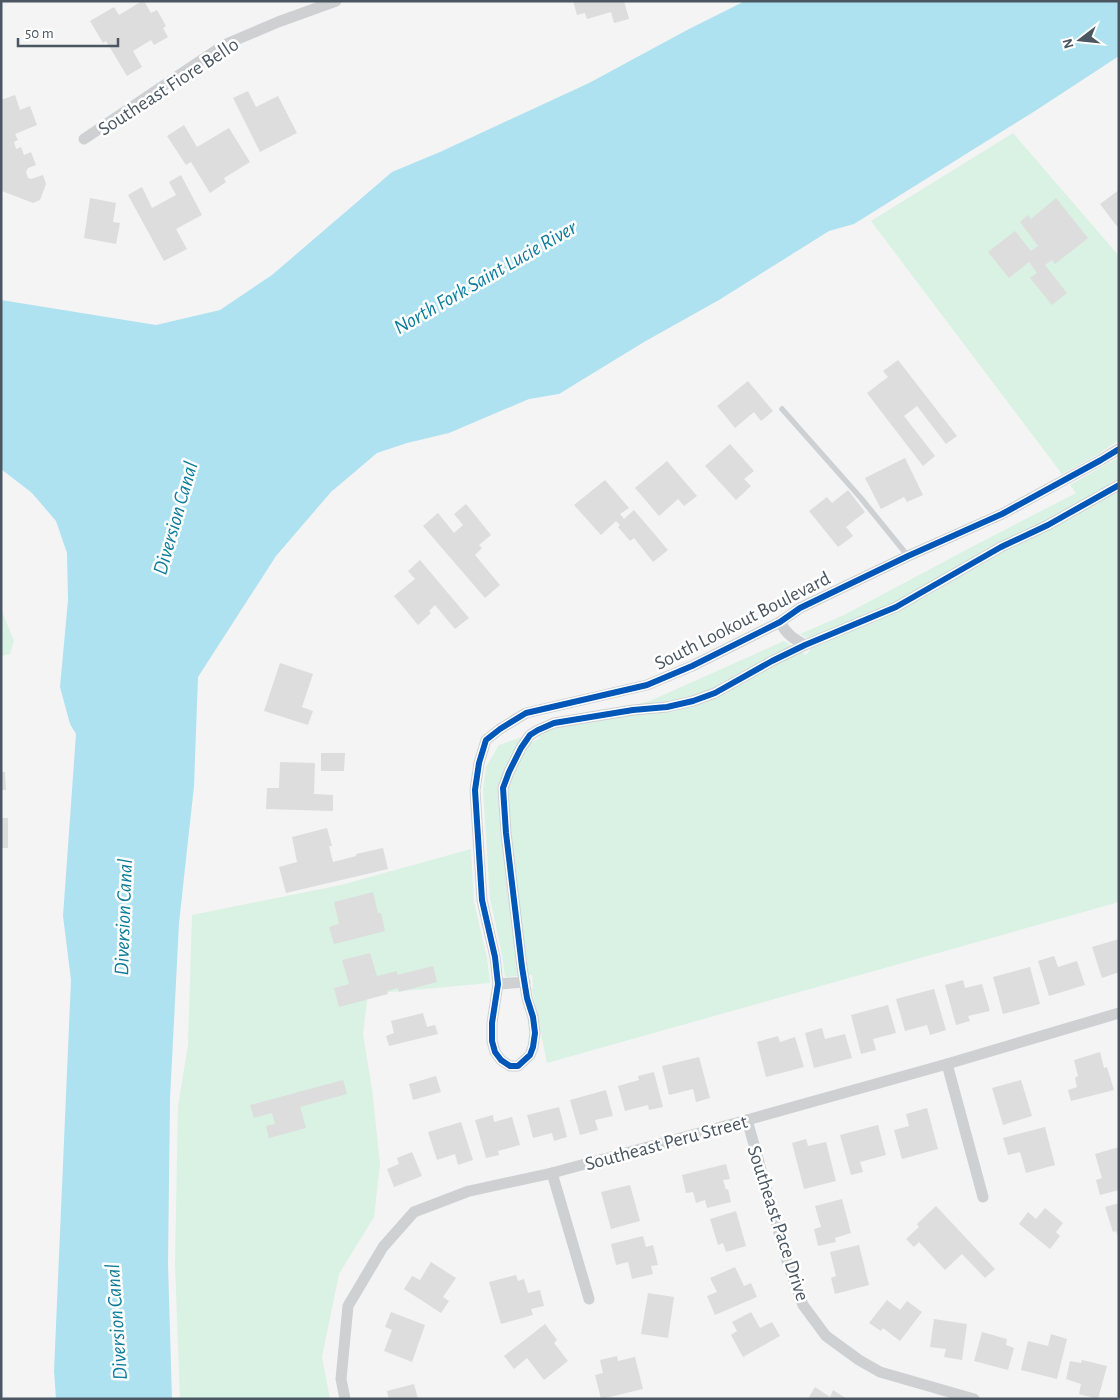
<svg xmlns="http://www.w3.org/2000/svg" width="1120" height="1400" font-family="'Alegreya Sans',sans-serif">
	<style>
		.green { fill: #d9f2e3 }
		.water { fill: #aee2f0 }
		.building { fill: #ddddde }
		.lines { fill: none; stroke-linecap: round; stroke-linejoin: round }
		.service { stroke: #ced0d2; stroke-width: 5.5 }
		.minor { stroke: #ced0d2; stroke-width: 11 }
		.cycleway-casing { stroke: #fff; stroke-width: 9 }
		.cycleway { stroke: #0057b8; stroke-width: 6 }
		.labels { text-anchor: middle; stroke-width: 5; stroke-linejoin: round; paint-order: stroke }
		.street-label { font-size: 20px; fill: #4a5661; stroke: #fff }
		.water-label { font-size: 21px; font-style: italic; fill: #0c7c9b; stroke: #fff }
	</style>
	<rect width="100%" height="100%" fill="#f4f4f4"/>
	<g class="green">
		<polygon points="1013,133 1119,256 1119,440 1097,455 1062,474 871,221"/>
		<polygon points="1119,457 1119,902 547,1063 532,990 528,989 533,988 532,975 505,977 502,955 490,899 483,789 486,767 499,745 522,737 527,745 540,738 537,733 554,729 652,700 784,641 806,655 815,643 800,634 844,615 966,550 1076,493 1070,485"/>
		<polygon points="1,609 14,641 10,654 1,656"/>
		<polygon points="471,849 474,902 487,958 490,983 380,993 370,976 363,1034 372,1089 380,1164 374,1217 339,1274 322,1357 330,1399 180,1399 175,1263 178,1106 188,1045 192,915 341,885"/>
	</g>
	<polygon class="water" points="745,1 1119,1 1119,56 1035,111 854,224 829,231 719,300 644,342 559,394 529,399 449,433 407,443 377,453 331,492 276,556 198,677 194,786 179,923 170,1099 168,1264 172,1399 56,1399 54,1371 71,980 63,916 76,734 70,724 60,687 68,600 67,553 56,521 32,493 1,469 1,300 156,325 220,310 272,275 392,172 440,152 589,83 689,29"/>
	<g class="building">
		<polygon points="142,1 144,1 151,13 157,10 166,26 163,28 168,37 154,45 151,40 133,51 142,67 127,76 106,41 103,43 90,21 114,7 119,15"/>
		<polygon points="573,1 624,1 629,19 614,23 611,12 587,19 585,13 577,15"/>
		<polygon points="248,91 256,107 278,96 297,133 260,152 233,98"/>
		<polygon points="15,95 20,110 30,106 37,125 15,134 18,140 14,142 16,149 21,147 24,155 31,152 36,165 28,168 26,172 28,178 31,179 43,175 46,184 40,200 33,203 2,191 1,188 1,100"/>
		<polygon points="184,125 197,147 229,128 250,162 224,178 226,182 210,193 191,162 186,165 167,136"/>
		<polygon points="181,175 202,215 176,229 187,249 164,261 128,195 142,187 152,208 176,195 169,182"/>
		<polygon points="1119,190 1119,229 1100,204"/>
		<polygon points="90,198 116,203 113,222 120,223 116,244 84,238"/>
		<polygon points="1056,198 1088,238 1055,264 1052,260 1045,265 1067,293 1052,305 1030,278 1037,273 1029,262 1009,278 988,252 1015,231 1031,251 1038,246 1020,222 1028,215 1031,219"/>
		<polygon points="898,360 957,436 946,444 917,406 904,416 935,456 923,466 867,393 888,377 883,371"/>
		<polygon points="748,381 773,411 761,421 754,412 735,428 717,406"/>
		<polygon points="730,444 754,471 744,479 751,486 736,500 705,466"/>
		<polygon points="905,458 923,495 907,502 904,497 881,509 865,478"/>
		<polygon points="667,461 697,496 684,506 678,499 659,516 635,488"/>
		<polygon points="605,480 629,508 620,514 624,519 634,510 668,550 653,562 634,538 630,541 618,527 620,525 616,521 601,535 574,505"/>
		<polygon points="848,490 865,512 846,527 853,536 838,547 809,511 827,497 832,503"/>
		<polygon points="466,504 491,535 479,545 482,548 475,555 500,585 485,598 423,526 438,513 454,533 463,525 454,514"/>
		<polygon points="420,560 469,618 455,629 435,605 429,611 431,613 418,625 394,596 415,579 408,571"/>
		<polygon points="280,663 313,674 302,707 313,711 308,725 264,711"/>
		<polygon points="321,753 345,753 344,771 321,771"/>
		<polygon points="280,762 315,763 314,794 333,795 333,811 266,809 267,788 279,788"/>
		<polygon points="1,772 5,772 6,790 1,790"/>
		<rect x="1" y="818" width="7" height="30"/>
		<polygon points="327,828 332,846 329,846 333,862 356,856 356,854 383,848 388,869 286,893 279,867 297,862 292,837"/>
		<polygon points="373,892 378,913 381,913 385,931 334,944 329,927 339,924 334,902"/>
		<polygon points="1119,939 1119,972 1102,978 1092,947"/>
		<polygon points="370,953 377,976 397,971 397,975 433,966 437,982 399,992 398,988 387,991 388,994 339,1007 334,988 349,984 342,960"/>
		<polygon points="1054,956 1058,967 1077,961 1085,985 1049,996 1038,961"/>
		<polygon points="1030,967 1040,1004 1003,1014 993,977"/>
		<polygon points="963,980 965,988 982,984 990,1011 968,1016 970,1021 956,1025 945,985"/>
		<polygon points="934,989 946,1030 930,1035 927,1025 905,1031 896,999"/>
		<polygon points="888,1005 896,1033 873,1039 876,1050 861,1054 851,1015"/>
		<polygon points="423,1013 427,1027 435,1025 438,1034 389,1046 386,1036 394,1033 391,1021"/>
		<polygon points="822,1028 825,1039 845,1034 852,1058 814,1068 805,1033"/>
		<polygon points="778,1036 780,1042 795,1037 804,1067 766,1077 757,1042"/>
		<polygon points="1100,1052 1104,1068 1107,1067 1114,1090 1071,1101 1068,1090 1077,1087 1075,1078 1078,1076 1074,1060"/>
		<polygon points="699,1057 710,1098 696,1102 693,1089 669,1095 662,1066"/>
		<polygon points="654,1072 663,1107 649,1110 648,1105 625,1111 618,1086 639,1080 638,1076"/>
		<polygon points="436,1076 441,1092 413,1100 409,1084"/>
		<polygon points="343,1080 347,1094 300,1107 306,1128 269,1138 266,1126 275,1124 272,1113 254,1118 250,1105"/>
		<polygon points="1021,1080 1032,1116 1003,1125 992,1088"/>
		<polygon points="606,1090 613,1116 595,1120 598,1130 580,1135 570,1100"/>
		<polygon points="559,1107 567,1137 554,1141 552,1133 533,1138 527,1115"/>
		<polygon points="927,1108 938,1149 902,1159 894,1130 909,1126 906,1114"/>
		<polygon points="493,1115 494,1122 512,1117 520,1145 498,1151 499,1155 486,1158 475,1120"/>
		<polygon points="461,1122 473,1160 458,1165 455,1154 437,1160 428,1132"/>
		<polygon points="878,1125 886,1155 860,1162 863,1172 851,1175 840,1135"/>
		<polygon points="1045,1127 1055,1165 1026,1173 1020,1152 1008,1155 1003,1138"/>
		<polygon points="806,1139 808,1146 826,1142 836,1181 804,1189 792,1143"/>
		<polygon points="1119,1147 1119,1190 1100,1195 1096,1180 1102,1178 1095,1154"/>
		<polygon points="412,1152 422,1176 394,1187 387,1169 399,1164 397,1158"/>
		<polygon points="726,1164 730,1179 723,1180 726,1190 728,1189 731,1202 707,1208 705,1200 696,1203 693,1192 686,1193 682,1175"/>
		<polygon points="630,1185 640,1221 611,1229 601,1192"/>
		<polygon points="842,1199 851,1233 835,1238 836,1242 818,1246 814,1229 821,1227 815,1206"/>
		<polygon points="1119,1203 1119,1237 1118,1237 1116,1231 1113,1232 1105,1207"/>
		<polygon points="936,1206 995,1269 985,1278 962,1254 945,1270 919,1242 914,1247 906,1239 919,1227 917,1224"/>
		<polygon points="1045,1208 1063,1223 1056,1232 1060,1236 1050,1249 1019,1224 1028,1212 1036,1219"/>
		<polygon points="736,1211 746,1246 726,1252 723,1243 718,1245 710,1219"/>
		<polygon points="643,1236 646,1247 653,1245 658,1265 651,1266 653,1274 632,1279 628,1262 616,1265 611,1244"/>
		<polygon points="859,1245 869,1285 835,1294 831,1278 836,1276 830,1252"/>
		<polygon points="431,1262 456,1278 443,1297 449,1301 441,1313 404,1289 412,1276 420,1280"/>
		<polygon points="735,1267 744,1286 751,1283 757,1297 715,1315 707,1296 717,1292 710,1278"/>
		<polygon points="516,1275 518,1281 524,1279 528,1293 540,1290 544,1306 531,1309 533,1315 501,1324 489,1282"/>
		<polygon points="648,1293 674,1297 668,1338 641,1334"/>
		<polygon points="887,1300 900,1310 907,1301 922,1312 900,1341 883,1328 881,1331 869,1323"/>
		<polygon points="391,1312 425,1325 412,1362 384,1351 392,1330 385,1327"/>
		<polygon points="751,1312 760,1328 772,1322 780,1336 743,1357 731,1335 737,1331 732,1322"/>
		<polygon points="934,1319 967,1324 962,1360 944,1357 946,1349 930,1347"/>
		<polygon points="545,1324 557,1340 554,1343 568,1361 544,1380 527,1358 514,1369 504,1356"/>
		<polygon points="982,1332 1007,1339 1006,1345 1014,1348 1008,1370 974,1361"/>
		<polygon points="1051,1334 1067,1339 1057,1379 1021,1370 1028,1341 1048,1346"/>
		<polygon points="617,1356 618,1361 635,1357 643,1389 601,1399 595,1375 603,1373 600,1360"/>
		<polygon points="1082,1360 1107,1366 1098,1399 1079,1394 1081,1384 1066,1379 1070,1361 1081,1363"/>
		<polygon points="414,1384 418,1399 389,1399 387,1391"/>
		<polygon points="815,1387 830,1397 833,1390 847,1399 808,1399"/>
	</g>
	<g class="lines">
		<polyline class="service" points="782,409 860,497 908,556"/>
		<g class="minor">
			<polyline points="84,139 224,45 278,22 336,1"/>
			<polyline points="1119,449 1101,460 1002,514 908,556 800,608 780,622 692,666 647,685 526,713 500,729 486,740 479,763 475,790 482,900 495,957 498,984 492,1023 492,1041 495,1052 501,1060 510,1066 518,1066 530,1055 533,1047 535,1033 533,1017 527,998 522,967 506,833 503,788 509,772 521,748 530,735 538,730 554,723 633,710 667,707 693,701 715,693 772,661 805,645 896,607 1001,547 1048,525 1119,485"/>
			<path d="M780,622C786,634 794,639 805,645"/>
			<polyline points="498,984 525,982"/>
			<polyline points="947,1064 983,1197"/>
			<polyline points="747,1120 787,1261 803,1305 826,1336 859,1360 880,1372 974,1399"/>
			<polyline points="552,1173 589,1299"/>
			<polyline points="345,1399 341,1379 348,1306 383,1247 414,1212 469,1191 552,1173 747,1120 947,1064 1119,1013"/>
		</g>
		<defs>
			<polyline id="cycleway" points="1119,449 1101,460 1002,514 908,556 800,608 780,622 692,666 647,685 526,713 500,729 486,740 479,763 475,790 482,900 495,957 498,984 492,1023 492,1041 495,1052 501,1060 510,1066 518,1066 530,1055 533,1047 535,1033 533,1017 527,998 522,967 506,833 503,788 509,772 521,748 530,735 538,730 554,723 633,710 667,707 693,701 715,693 772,661 805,645 896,607 1001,547 1048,525 1119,485"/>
		</defs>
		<use href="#cycleway" class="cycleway-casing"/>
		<use href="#cycleway" class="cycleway"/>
	</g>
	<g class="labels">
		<g class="street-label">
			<text transform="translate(168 86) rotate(-33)" y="7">Southeast Fiore Bello</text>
			<text transform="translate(742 620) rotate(-27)" y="7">South Lookout Boulevard</text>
			<text transform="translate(666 1142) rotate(-15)" y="7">Southeast Peru Street</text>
			<text transform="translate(779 1223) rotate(72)" y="7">Southeast Pace Drive</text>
		</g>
		<g class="water-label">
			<text transform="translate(485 277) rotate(-30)" y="7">North Fork Saint Lucie River</text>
			<text transform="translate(175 518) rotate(-74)" y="7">Diversion Canal</text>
			<text transform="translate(123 917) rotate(-88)" y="7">Diversion Canal</text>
			<text transform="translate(116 1322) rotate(-94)" y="7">Diversion Canal</text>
		</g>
	</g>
	<rect width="1120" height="1400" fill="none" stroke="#4a5661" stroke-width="5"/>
	<g transform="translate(1080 40) rotate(254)" stroke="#ffffff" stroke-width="4" paint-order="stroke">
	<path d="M0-4L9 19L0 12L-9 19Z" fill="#4a5661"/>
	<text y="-8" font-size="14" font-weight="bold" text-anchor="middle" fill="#4a5661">N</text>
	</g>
	<path d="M18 38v8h100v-8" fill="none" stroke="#4a5661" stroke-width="2.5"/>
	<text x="25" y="38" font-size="15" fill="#4a5661" stroke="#ffffff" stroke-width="4" paint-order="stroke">50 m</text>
</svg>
